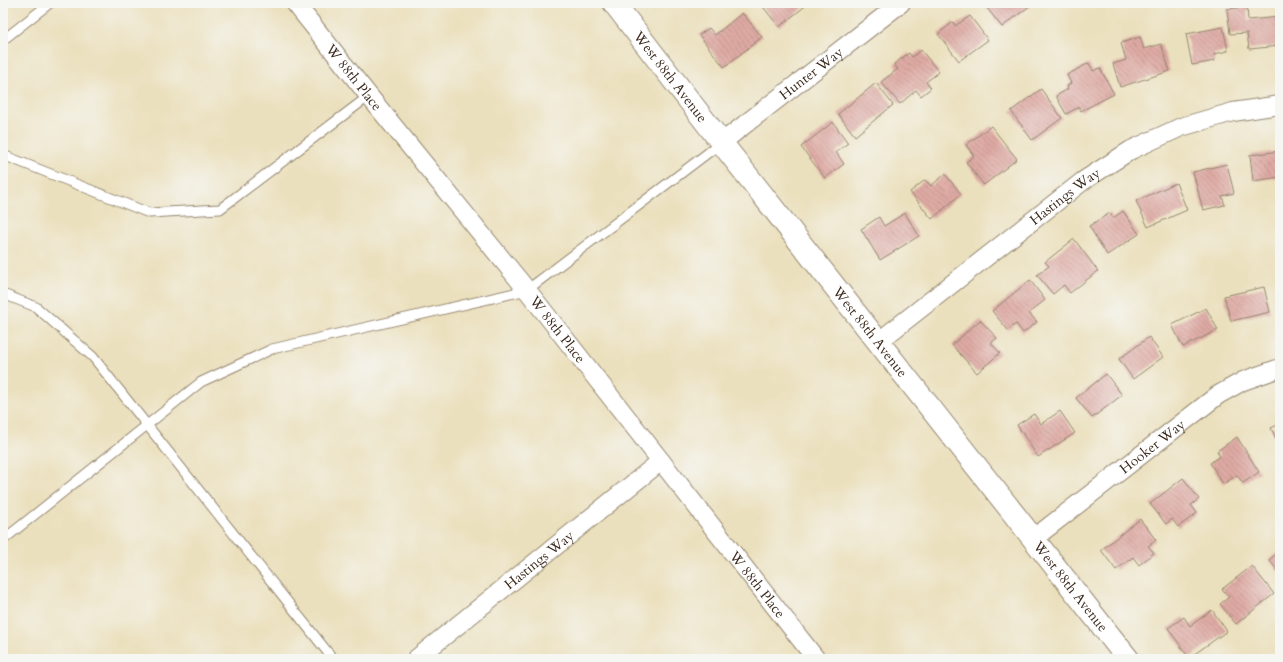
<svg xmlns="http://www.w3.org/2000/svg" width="1283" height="662" font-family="Cardo,serif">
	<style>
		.building { fill: url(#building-back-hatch) }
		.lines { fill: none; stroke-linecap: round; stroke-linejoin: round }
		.service-casing { stroke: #93856e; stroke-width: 11 }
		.minor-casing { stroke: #93856e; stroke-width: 20 }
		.tertiary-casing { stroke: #93856e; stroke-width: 24 }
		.service { stroke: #fff; stroke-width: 9 }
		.minor { stroke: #fff; stroke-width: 18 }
		.tertiary { stroke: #fff; stroke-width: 22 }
		.labels { text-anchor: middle; stroke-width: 3; stroke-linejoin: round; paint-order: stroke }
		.street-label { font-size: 14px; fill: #3b2a1e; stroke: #f6f6f2 }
	</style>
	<defs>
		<pattern id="building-back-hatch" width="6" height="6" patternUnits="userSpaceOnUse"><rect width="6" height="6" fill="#dfaaa4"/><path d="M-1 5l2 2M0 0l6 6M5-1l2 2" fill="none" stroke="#b68b85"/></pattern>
	</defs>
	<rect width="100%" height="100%" fill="#f6f6f2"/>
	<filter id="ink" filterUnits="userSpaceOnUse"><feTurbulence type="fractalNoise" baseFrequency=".025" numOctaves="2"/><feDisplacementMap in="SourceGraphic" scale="8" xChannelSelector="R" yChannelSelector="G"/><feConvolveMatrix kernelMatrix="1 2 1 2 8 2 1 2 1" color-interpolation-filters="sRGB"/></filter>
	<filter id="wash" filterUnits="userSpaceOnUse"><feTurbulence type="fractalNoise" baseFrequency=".012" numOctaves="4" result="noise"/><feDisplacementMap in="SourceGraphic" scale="16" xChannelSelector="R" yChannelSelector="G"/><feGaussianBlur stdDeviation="0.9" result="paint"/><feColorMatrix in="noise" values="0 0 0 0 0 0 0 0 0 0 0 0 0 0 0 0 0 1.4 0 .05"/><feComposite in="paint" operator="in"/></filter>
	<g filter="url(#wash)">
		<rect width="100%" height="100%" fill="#ebe0bd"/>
		<g id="blocks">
			<g class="building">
				<polygon points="760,3 809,3 779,27"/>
				<polygon points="983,3 1029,3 1031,5 1002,27"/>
				<polygon points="1247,7 1248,20 1280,17 1280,46 1249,49 1247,33 1230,34 1227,9"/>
				<polygon points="742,13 762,37 724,67 699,35 709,28 715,35"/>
				<polygon points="970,16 988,40 959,61 938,34 953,22 955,26"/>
				<polygon points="1223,27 1228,51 1214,54 1215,61 1192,65 1186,34"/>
				<polygon points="1140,37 1144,49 1161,44 1170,71 1120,87 1113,64 1126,60 1121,43"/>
				<polygon points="921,50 939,72 926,82 931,88 921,96 916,90 900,104 881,82 898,69 894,64 909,53 912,57"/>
				<polygon points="1089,63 1093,71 1100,68 1114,94 1081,111 1079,107 1066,114 1056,96 1068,89 1067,86 1071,83 1067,75"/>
				<polygon points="876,83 893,105 855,136 838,114"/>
				<polygon points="1041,89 1062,118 1032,140 1011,111"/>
				<polygon points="833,122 848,143 836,152 844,164 825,178 801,147"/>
				<polygon points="991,126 1017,159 984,185 966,162 974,156 966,145"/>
				<polygon points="1280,151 1280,177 1253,181 1250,155"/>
				<polygon points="1227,164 1234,193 1222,196 1225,205 1203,210 1193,172"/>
				<polygon points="945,174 961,194 932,219 910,192 925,180 931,186"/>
				<polygon points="1176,183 1187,210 1148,227 1136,201"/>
				<polygon points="1123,211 1139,234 1107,255 1089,226 1110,213 1113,218"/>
				<polygon points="905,213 919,236 880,260 861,229 879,217 884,226"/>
				<polygon points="1074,239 1098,271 1070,293 1064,285 1053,294 1037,275 1049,266 1045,262"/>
				<polygon points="1030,280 1045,300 1029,313 1037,322 1023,333 1016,324 1008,330 992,311"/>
				<polygon points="1264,287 1270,312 1231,321 1224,296"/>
				<polygon points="1206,308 1218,330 1183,347 1172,325"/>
				<polygon points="980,320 997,338 991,343 1000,353 977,373 952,345"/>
				<polygon points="1149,337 1163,357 1133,379 1119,359"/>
				<polygon points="1106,374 1122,395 1092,418 1076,398"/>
				<polygon points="1060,411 1075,433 1038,457 1017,425 1034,414 1041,424"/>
				<polygon points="1280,424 1280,448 1271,428"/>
				<polygon points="1237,437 1259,472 1243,483 1237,475 1223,484 1210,463 1220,456 1217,451"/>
				<polygon points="1183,478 1199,499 1191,505 1197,513 1178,527 1172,519 1166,524 1150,504"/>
				<polygon points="1140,519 1156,540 1148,546 1154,553 1139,565 1133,557 1116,570 1101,550"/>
				<polygon points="1280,551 1280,573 1269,560"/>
				<polygon points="1252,566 1274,594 1236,624 1220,604 1229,597 1222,589"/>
				<polygon points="1212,610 1227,631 1189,658 1168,628 1184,617 1190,626"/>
			</g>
		</g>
	</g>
	<g filter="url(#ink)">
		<use href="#blocks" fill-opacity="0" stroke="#93856e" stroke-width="1"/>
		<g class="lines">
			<defs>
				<g id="service">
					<polyline points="3,40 50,3"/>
					<polyline points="3,155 149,213 220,209 369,96"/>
					<polyline points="3,294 36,307 93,357 333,659"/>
					<polyline points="3,540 201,382 272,349 527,290 721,143"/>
				</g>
				<g id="minor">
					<path id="s1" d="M295,3L369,96L527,290L816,659"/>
					<path id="s2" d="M721,143L901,3"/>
					<path id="s3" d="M878,342L1083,181L1131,150L1181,127L1233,112L1280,105"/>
					<path id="s4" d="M1033,539L1218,395L1243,381L1280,368"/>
					<path id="s5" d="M416,659L661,461"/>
				</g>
				<g id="tertiary">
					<path id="s6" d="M614,3L728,151L1128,659"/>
				</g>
			</defs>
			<use href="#service" class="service-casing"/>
			<use href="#minor" class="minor-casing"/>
			<use href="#tertiary" class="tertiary-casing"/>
			<use href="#service" class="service"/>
			<use href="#minor" class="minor"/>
			<use href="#tertiary" class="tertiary"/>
		</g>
	</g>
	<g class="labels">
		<g class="street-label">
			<text dy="5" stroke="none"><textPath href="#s2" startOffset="114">Hunter Way</textPath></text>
			<text dy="5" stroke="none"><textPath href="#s6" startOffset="93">West 88th Avenue</textPath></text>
			<text dy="5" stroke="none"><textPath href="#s1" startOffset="95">W 88th Place</textPath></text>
			<text dy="5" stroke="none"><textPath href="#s3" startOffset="237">Hastings Way</textPath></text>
			<text dy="5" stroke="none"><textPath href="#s1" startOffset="419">W 88th Place</textPath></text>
			<text dy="5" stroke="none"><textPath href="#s6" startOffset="417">West 88th Avenue</textPath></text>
			<text dy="5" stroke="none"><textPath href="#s4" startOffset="151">Hooker Way</textPath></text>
			<text dy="5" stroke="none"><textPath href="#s5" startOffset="158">Hastings Way</textPath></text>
			<text dy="5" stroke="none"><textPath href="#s1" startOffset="743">W 88th Place</textPath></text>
			<text dy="5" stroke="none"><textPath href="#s6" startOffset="741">West 88th Avenue</textPath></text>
		</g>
	</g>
	<rect width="1283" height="662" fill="none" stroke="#f6f6f2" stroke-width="16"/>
</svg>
